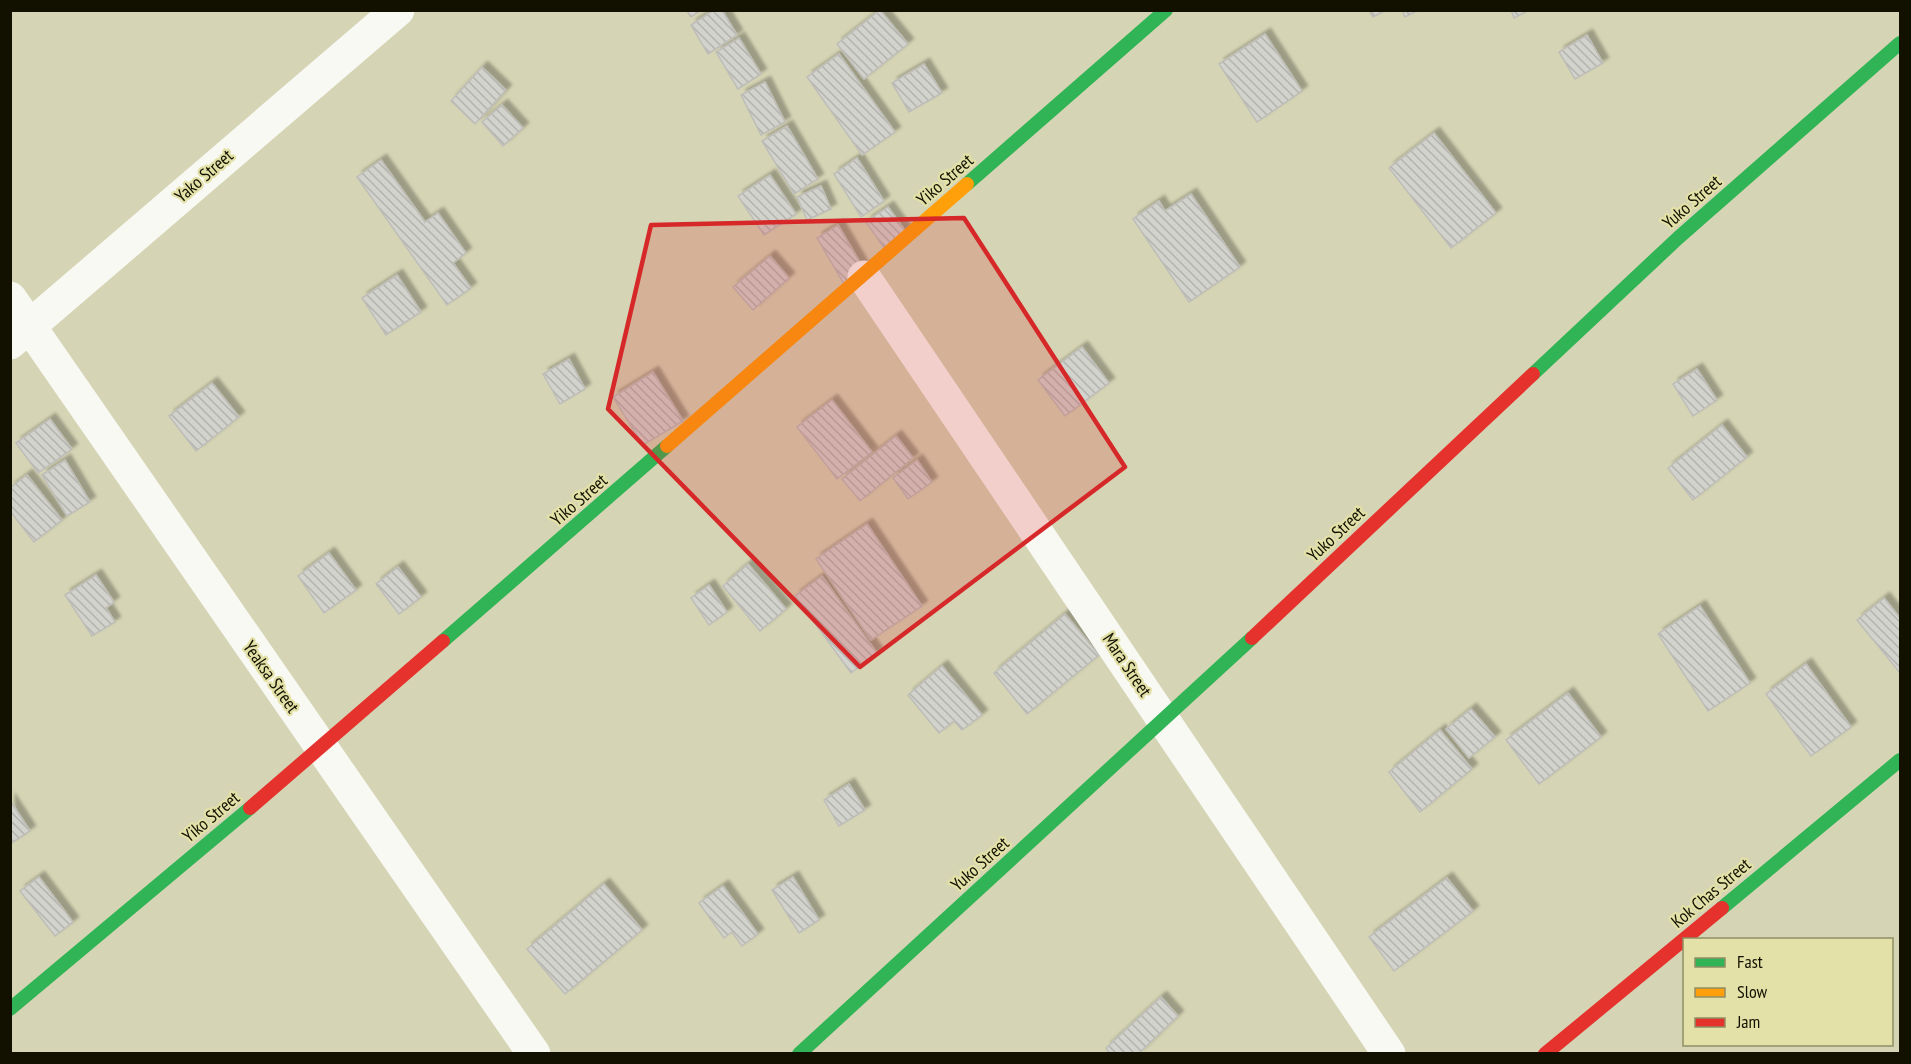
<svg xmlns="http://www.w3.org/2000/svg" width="1911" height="1064" font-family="'PT Sans Narrow',sans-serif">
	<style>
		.building { fill: url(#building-back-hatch); stroke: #bebdb8; stroke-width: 1.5; filter: url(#shadow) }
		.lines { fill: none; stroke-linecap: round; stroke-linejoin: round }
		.street { stroke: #f9f9f4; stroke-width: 33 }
		.fast { stroke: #30b455; stroke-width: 14 }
		.slow { stroke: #ff9f0a; stroke-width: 14 }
		.jam { stroke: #e5322d; stroke-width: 14 }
		.marked { fill: #d62828; fill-opacity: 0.2; stroke: #d62828; stroke-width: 4.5; stroke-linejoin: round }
		.labels { text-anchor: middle; stroke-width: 4.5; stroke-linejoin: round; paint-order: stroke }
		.street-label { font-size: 18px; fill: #121100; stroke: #e3e1a7 }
	</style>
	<defs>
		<pattern id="building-back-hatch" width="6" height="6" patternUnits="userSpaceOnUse" patternTransform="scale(1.5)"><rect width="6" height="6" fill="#d3d3cd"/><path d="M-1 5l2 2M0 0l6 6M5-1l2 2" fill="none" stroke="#b4b4ae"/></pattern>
		<filter id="shadow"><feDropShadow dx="5.5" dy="-5.5" stdDeviation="1.5" flood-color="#0004"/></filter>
	</defs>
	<rect width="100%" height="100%" fill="#d5d4b4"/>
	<g class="building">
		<polygon points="686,10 701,10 691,17"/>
		<polygon points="714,10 722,10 737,35 708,54 691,25"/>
		<polygon points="880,10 908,44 864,79 837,44"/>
		<polygon points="1369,10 1386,10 1373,17"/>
		<polygon points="1402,10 1418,10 1405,17"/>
		<polygon points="1511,10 1529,10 1514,18"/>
		<polygon points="1265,34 1302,91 1257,122 1219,64"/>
		<polygon points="1587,35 1603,63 1575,79 1559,52"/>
		<polygon points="739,38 761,74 738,89 716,52"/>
		<polygon points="839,54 895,132 862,155 807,77"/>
		<polygon points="924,64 942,93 909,112 892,83"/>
		<polygon points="482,67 506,90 475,124 451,101"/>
		<polygon points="765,82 785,122 761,135 741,95"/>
		<polygon points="502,105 523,128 503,146 482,122"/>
		<polygon points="787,126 818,179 794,194 762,141"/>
		<polygon points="1434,133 1496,213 1451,248 1389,168"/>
		<polygon points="857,158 884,201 861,217 834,174"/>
		<polygon points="381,160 425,222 438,213 466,253 453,263 471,288 447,305 357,177"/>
		<polygon points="770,175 796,214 764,235 738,196"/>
		<polygon points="821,186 831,209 807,220 797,197"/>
		<polygon points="1191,194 1240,267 1189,302 1133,219 1159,201 1165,211"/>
		<polygon points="888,207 909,236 887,252 866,222"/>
		<polygon points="838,225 865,271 844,284 817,238"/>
		<polygon points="770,256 789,278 753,310 733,287"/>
		<polygon points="397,275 421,312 386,335 362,298"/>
		<polygon points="1082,347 1109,383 1065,416 1038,380"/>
		<polygon points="569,359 585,389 560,404 543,374"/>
		<polygon points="1697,369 1717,400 1693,416 1673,384"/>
		<polygon points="653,372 683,421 643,445 613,397"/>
		<polygon points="212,383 239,417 196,451 169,416"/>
		<polygon points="832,400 872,452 837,479 797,427"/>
		<polygon points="50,419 72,449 38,473 16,443"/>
		<polygon points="1722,425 1747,457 1693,500 1668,468"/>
		<polygon points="896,436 913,458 860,501 842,479"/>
		<polygon points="65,460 90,502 67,516 42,475"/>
		<polygon points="917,460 932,482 908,499 893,478"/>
		<polygon points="27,475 62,520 34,542 10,511 10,488"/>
		<polygon points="867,524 922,606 871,640 816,559"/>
		<polygon points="329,553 356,590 324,613 298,576"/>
		<polygon points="748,564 786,609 760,631 723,586"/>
		<polygon points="398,567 421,597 399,614 376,584"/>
		<polygon points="96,575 114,602 106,608 115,622 92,636 65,595"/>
		<polygon points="822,576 877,653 851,673 795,596"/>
		<polygon points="709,585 727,612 709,625 691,598"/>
		<polygon points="1884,598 1900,618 1900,673 1857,620"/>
		<polygon points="1700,606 1750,683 1708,711 1658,634"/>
		<polygon points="1065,614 1099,655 1027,714 994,673"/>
		<polygon points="1806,664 1851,727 1811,756 1766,694"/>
		<polygon points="942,666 982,715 962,730 954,721 939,733 908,695"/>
		<polygon points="1568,693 1601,737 1539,784 1506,740"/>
		<polygon points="1471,709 1495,737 1469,758 1446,729"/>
		<polygon points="1440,730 1472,769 1420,812 1389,772"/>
		<polygon points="849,784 865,810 839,826 824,800"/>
		<polygon points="10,800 30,831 10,844"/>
		<polygon points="39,877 73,922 55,936 20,891"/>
		<polygon points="793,877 819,920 799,933 772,890"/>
		<polygon points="1447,878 1473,911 1394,971 1369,937"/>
		<polygon points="604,884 642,930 565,994 527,949"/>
		<polygon points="723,886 758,934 742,946 732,932 724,938 699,903"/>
		<polygon points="1161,997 1178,1016 1138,1054 1110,1054 1106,1048"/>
	</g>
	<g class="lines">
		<g class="street">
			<polyline points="864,277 1389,1054"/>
			<polyline points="10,298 534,1054"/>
			<polyline points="10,343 398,10"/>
		</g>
		<g class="fast">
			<polyline points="967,184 1166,10"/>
			<polyline points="1533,374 1678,238 1900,43"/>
			<polyline points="443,641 667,446"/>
			<polyline points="1722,908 1900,760"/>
			<polyline points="10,1009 250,808"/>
			<polyline points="799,1054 1252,638"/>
		</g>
		<polyline class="slow" points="667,446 967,184"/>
		<g class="jam">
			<polyline points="1252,638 1533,374"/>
			<polyline points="250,808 443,641"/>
			<polyline points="1545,1054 1722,908"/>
		</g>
	</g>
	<path class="marked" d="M964,218L1125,467L860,667L608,409L651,225Z"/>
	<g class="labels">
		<g class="street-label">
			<text transform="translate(204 176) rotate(-41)" y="6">Yako Street</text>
			<text transform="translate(945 180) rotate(-41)" y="6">Yiko Street</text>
			<text transform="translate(1692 202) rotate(-41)" y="6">Yuko Street</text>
			<text transform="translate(579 500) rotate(-41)" y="6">Yiko Street</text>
			<text transform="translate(1336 534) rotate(-43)" y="6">Yuko Street</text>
			<text transform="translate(1127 665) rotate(56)" y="6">Mara Street</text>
			<text transform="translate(271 677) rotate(55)" y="6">Yeaksa Street</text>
			<text transform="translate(211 817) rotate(-40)" y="6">Yiko Street</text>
			<text transform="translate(980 864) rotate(-42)" y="6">Yuko Street</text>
			<text transform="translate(1711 893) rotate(-40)" y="6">Kok Chas Street</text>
		</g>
	</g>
	<rect width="1911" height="1064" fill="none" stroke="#121100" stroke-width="24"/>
	<rect x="1683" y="938" width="210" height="108" fill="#e3e1a7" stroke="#8f8e64" stroke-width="1.5"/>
	<rect x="1695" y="958" width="30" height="9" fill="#30b455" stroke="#8f8e64" stroke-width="1.5"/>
	<text x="1737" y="968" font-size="18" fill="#121100">Fast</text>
	<rect x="1695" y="988" width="30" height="9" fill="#ff9f0a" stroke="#8f8e64" stroke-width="1.5"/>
	<text x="1737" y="998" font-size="18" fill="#121100">Slow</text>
	<rect x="1695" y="1018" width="30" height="9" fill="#e5322d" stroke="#8f8e64" stroke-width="1.5"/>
	<text x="1737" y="1028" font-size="18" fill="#121100">Jam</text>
</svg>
